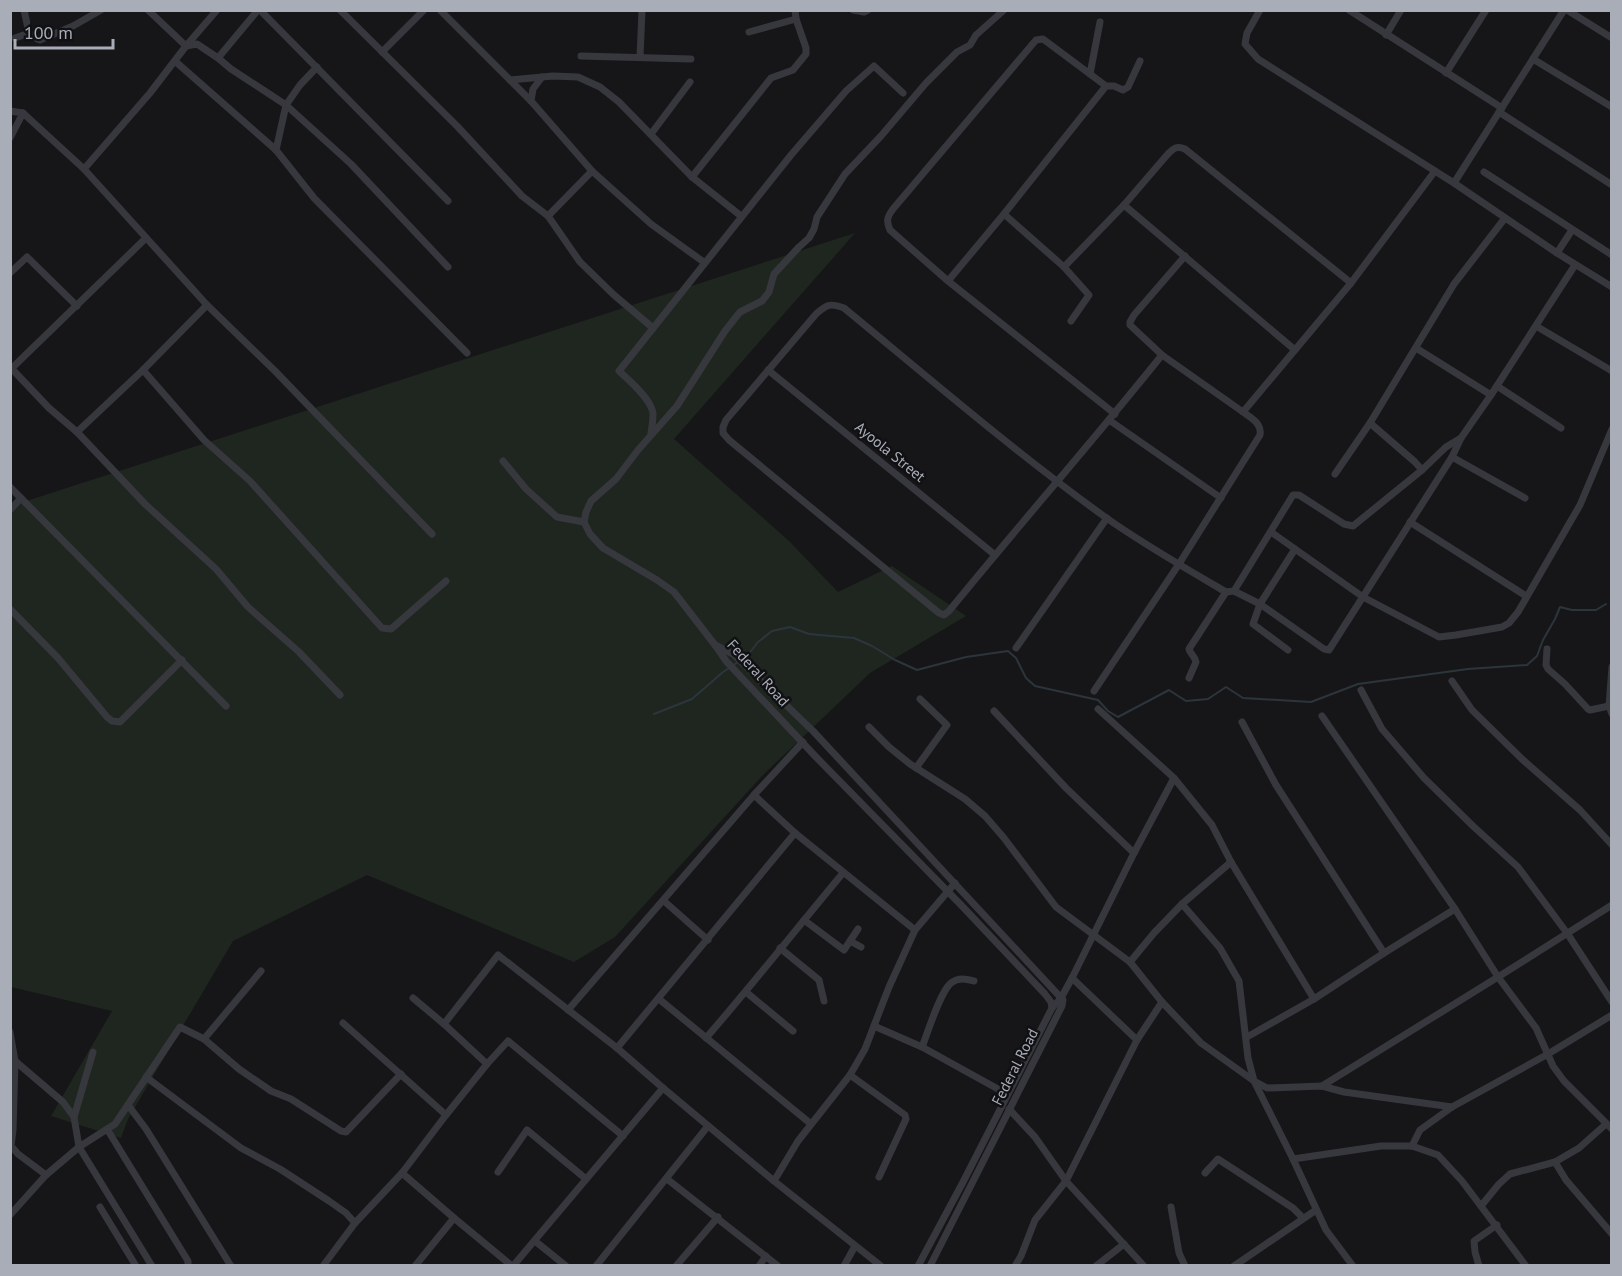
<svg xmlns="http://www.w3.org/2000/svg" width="1622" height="1276" font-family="'PT Sans',sans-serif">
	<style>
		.green { fill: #1e261f }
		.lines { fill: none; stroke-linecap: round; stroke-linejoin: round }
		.stream { stroke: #2c353c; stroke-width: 2 }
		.minor { stroke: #37383d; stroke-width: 7 }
		.labels { text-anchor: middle; stroke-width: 5; stroke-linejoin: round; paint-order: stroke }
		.street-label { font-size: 15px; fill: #a8adb8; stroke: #111113 }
	</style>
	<rect width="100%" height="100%" fill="#161618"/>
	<polygon class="green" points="855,233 674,439 789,541 838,592 892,566 966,616 870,673 763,775 615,937 574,962 367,875 233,941 128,1119 121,1138 51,1116 112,1011 11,987 11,506"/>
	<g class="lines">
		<polyline class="stream" points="654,714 692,699 723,672 747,656 758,642 772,631 790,627 809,634 854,638 872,646 895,660 917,670 966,657 1008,651 1016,658 1026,678 1035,686 1098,700 1108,711 1118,717 1169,690 1186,701 1208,699 1226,687 1243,698 1311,702 1358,684 1468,669 1527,665 1537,656 1543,640 1555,619 1560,607 1572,610 1596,610 1606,604"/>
		<g class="minor">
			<polyline points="24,10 29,33"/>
			<polyline points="148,10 186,46 197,44 218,58 231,69 286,105 351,164 448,267"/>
			<polyline points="217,10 186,46 150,93 84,169 207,305 275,371 432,534"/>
			<polyline points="260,10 448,201"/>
			<polyline points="340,10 457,126 522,196 548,216 580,262 614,295 653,328"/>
			<polyline points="440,10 510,80 553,76 578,77 600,87 619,102 692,177 771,78 793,70 806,54 806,48 796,19 795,10"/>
			<polyline points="853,10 864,12 868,10"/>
			<polyline points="1260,10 1247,33 1245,44 1258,59 1454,183 1557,253 1612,287"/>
			<polyline points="1349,10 1502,108"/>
			<polyline points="1567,10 1612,38"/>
			<polyline points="749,32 796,19"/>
			<polyline points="1386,35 1401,10"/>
			<polyline points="15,38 29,33 33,37 40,40 73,26 101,10"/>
			<polyline points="382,52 424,10"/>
			<polyline points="581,56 691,59"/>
			<polyline points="640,57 642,10"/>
			<polyline points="218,58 258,10"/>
			<polyline points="1533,59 1612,107"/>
			<polyline points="176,62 276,150 314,198 467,353"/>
			<polyline points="1446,73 1486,10"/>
			<polyline points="1090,74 1100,22"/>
			<polyline points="510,80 531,101 592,171 651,224 705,263"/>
			<polyline points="1106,86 1114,86 1123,90 1128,87 1140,61"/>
			<polyline points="531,101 533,89 542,77"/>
			<polyline points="10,111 23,113 10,138"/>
			<polyline points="1499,112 1612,185"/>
			<polyline points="23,113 84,169"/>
			<polyline points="651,134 690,82"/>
			<polyline points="276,150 286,105 300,85 317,67"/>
			<polyline points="1484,172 1612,255"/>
			<polyline points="692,177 741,216"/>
			<polyline points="1454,183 1564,10"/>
			<polyline points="1124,205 1295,350"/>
			<path d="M1004,214L1064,267L1124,205L1167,155C1173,149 1176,145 1185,149L1351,283"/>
			<polyline points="548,216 592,171"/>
			<polyline points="1557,253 1572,230"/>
			<polyline points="1185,256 1134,315 1130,322 1130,325 1162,355 1243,412"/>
			<polyline points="1064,267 1089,295 1071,321"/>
			<polyline points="10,273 27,257 77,306"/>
			<path d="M948,281L1004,214L1106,86L1043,39L1036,40L893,209C887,217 886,221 890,230L948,281L1115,414"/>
			<polyline points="1536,326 1612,371"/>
			<polyline points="1416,348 1491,395"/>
			<path d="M1162,355C1093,441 1019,525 949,611L944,615L939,613L729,440L723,433V427L726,420L816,314C827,304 831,303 844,308C930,379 1015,452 1105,517C1143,544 1185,568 1226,592L1234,591L1260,604L1324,649L1329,650L1452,457L1461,438L1491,395L1575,265"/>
			<polyline points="12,369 49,408 77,432 145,504 216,569 248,607 299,652 340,695"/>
			<polyline points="10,370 146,238"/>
			<polyline points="143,370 204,440 250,481 382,628 391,629 446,581"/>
			<polyline points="768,370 995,555"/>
			<polyline points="1497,386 1561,428"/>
			<polyline points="1109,420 1221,498"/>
			<polyline points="1370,423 1415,462 1422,470"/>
			<polyline points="77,432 143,370 207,305"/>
			<path d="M651,433C652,427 653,419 653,413C651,399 629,380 619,371L791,155L846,91L874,66L903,93"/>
			<polyline points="1452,457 1525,498"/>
			<polyline points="503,461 526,489 557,517 584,522 586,512 591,501 616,479 638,450 677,406 725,331 740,312 762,301 769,292 774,274 799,247 809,238 814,229 817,217 845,174 881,136 926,83 957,52 970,45 976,35 1004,10"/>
			<polyline points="1335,474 1370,423 1454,284 1505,218"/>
			<polyline points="10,487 226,706"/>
			<polyline points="10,510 21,498"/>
			<polyline points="584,522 590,534 603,548 657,580 674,592 715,645"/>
			<polyline points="1410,522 1526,596"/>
			<polyline points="1271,532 1363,597 1439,637 1456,635 1502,627 1509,623 1518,612 1580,505 1612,429"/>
			<polyline points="1234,591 1293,495 1299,495 1344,524 1353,526 1422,470 1446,447 1461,438"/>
			<polyline points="10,609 58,658 107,717 112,721 120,722 182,660"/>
			<polyline points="1016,648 1107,518"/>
			<polyline points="1547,649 1546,665 1548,669 1565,684 1588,709 1590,710 1609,706"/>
			<polyline points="1288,650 1253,624 1260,604 1295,549"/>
			<polyline points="1612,667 1609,706 1612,714"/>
			<path d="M1189,678L1196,662C1195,656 1190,654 1189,649L1226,592"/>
			<polyline points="1452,681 1472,710 1523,760 1580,810 1612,845"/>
			<polyline points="1361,690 1382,729 1424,778 1474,827 1518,867 1567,933 1612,1002"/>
			<path d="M1094,691L1179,564L1260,435C1262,423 1251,418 1243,412L1351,283L1435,171"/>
			<polyline points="1098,709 1174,778"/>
			<polyline points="994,711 1066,788 1134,853"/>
			<polyline points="1322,716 1455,909 1498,977 1536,1028 1553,1066 1564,1081 1612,1129"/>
			<polyline points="1242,722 1276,785 1384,953"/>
			<polyline points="869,727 889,747 910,764 965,799 985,816 1004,838 1056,907 1130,962 1162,1002 1201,1043 1254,1081 1267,1088 1322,1086 1344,1092 1452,1107"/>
			<polyline points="916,768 947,725 920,699"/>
			<polyline points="754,795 795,833 915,930 889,987 865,1049 850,1075 798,1141 774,1181"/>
			<polyline points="664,901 708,940"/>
			<polyline points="1182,904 1220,948 1239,981 1248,1058 1254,1081 1293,1159 1326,1230 1353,1266"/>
			<polyline points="804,920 844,950 858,929"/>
			<polyline points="915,930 955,883"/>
			<polyline points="850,941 861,947"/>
			<polyline points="780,948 819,980 824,1001"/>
			<polyline points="1130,962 1154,933 1182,904 1231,862"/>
			<polyline points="261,971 204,1039 239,1069 271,1091 291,1099 341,1131 346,1132 401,1074"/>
			<polyline points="1072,978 1137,1040"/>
			<polyline points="746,992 793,1031"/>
			<polyline points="413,998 444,1024"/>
			<polyline points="659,999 811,1124"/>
			<polyline points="568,1010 754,795 803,742"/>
			<polyline points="343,1023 446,1115"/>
			<polyline points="874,1026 922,1047 1007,1094"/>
			<polyline points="10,1032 15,1061 63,1102 74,1117 79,1147 115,1124 180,1027 204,1039"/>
			<polyline points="1247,1037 1314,999 1384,953 1455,909"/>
			<path d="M706,1038C753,984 797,928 843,873"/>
			<path d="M922,1047C928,1032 940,992 951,983C959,977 966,979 974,981"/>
			<polyline points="617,1048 795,833"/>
			<polyline points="15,1061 13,1130 11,1146 18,1154 46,1175"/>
			<polyline points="487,1064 444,1024 498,955 617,1048 663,1088"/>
			<polyline points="850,1075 905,1115 906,1119 879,1177"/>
			<polyline points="146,1077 241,1148 280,1169 329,1201 346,1213 355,1223"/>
			<polyline points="1322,1086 1498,977 1612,905"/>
			<polyline points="128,1105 146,1129 231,1266"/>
			<polyline points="1009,1109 1035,1137 1066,1181 1144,1266"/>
			<polyline points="74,1117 93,1052"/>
			<polyline points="1606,1124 1579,1148 1555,1162 1566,1180 1612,1234"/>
			<polyline points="107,1129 188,1261 188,1266"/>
			<polyline points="1412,1146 1420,1130 1452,1107 1548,1054 1612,1015"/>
			<polyline points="1293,1159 1381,1146 1412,1146 1438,1155 1462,1181 1526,1266"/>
			<polyline points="498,1172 527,1130 586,1179"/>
			<polyline points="402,1173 454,1218 512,1266"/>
			<polyline points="1205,1173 1218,1159 1293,1208 1303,1218"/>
			<polyline points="667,1179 778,1266"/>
			<polyline points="1481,1206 1499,1184 1510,1174 1555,1162"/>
			<polyline points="100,1207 136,1266"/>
			<polyline points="1171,1207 1179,1253 1185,1266"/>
			<polyline points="10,1215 46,1175 79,1147 152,1266"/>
			<polyline points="535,1241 566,1266"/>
			<polyline points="323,1266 355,1223 402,1173 446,1115 487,1064 508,1041 623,1136"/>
			<polyline points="415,1266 454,1218"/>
			<polyline points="513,1266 663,1088 774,1181 881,1266"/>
			<polyline points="596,1266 708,1126"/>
			<polyline points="676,1266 718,1217"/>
			<polyline points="759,1266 766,1256"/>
			<polyline points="844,1266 855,1246"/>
			<polyline points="918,1266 962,1184 1052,1008 1061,998 1072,978 1134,853 1174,778 1212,825 1231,862 1314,999"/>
			<polyline points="930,1266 1062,1006 1063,1000 813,731 733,654 715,645 726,661 816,757 962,906 1045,994 1051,1002 1052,1008"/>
			<polyline points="1015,1266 1021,1256 1035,1220 1066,1181 1137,1040 1162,1002"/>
			<polyline points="1096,1266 1124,1244"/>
			<polyline points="1234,1266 1316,1210"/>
			<polyline points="1479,1266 1475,1252 1474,1241 1497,1225"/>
		</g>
	</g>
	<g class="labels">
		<g class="street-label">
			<text transform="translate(890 452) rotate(39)" y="5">Ayoola Street</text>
			<text transform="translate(758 673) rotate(48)" y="5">Federal Road</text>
			<text transform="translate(1015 1067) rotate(-63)" y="5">Federal Road</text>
		</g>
	</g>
	<rect width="1622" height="1276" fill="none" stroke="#a8adb8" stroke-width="24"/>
	<path d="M15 39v9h98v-9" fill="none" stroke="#a8adb8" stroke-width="3"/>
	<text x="24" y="39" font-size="18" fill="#a8adb8" stroke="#111113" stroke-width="4.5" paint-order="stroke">100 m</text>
</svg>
